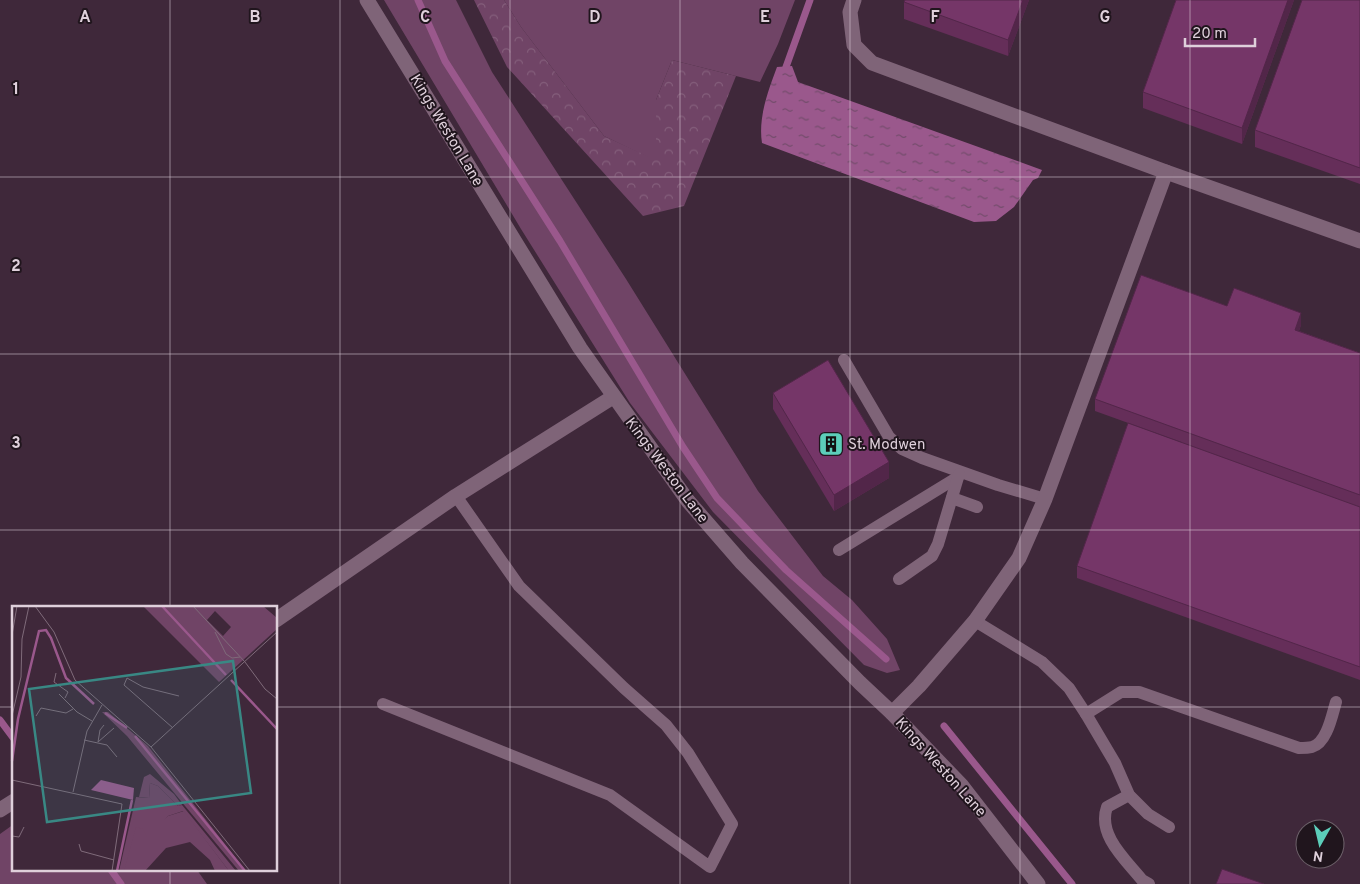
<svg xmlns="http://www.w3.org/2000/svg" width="1360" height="884" font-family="Overpass,sans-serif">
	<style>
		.green { fill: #704466 }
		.forest { fill: url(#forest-crowns) }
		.water { fill: url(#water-ripples) }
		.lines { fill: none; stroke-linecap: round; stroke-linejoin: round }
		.stream { stroke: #9a588c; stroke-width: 7 }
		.lane { stroke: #7f6478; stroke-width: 12 }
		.street { stroke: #7f6478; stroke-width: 15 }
		.secondary { stroke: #7f6478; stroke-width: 15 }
		.wall { fill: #652e59 }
		.shaded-wall { fill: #522649 }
		.building { fill: #753668; stroke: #522649 }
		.grid { fill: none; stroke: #dfd0db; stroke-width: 1; stroke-opacity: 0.55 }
		.labels { text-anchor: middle; stroke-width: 4; stroke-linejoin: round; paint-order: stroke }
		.street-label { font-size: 15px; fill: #dfd0db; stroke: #20151d }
		.poi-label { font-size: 15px; fill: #dfd0db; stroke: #20151d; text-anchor: start }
		.inset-river { fill: none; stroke: #9a588c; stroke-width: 2.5 }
		.inset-road { fill: none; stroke: #7f6b7a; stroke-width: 1 }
		.view { fill: #398884; fill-opacity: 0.15; stroke: #398884; stroke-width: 2.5 }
		.inset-edge { fill: none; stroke: #dfd0db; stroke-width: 2.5 }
		.grid-label { font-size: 16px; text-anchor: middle; font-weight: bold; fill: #dfd0db; stroke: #20151d; stroke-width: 4; stroke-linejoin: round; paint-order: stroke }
	</style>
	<defs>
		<pattern id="forest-crowns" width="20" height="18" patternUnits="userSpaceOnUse" patternTransform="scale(1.25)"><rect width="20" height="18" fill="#704466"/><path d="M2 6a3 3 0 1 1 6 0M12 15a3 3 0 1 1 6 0" fill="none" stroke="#845e7b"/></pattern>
		<pattern id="water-ripples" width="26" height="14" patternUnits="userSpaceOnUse" patternTransform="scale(1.25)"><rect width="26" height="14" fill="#9a588c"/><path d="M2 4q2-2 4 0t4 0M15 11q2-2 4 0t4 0" fill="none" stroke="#734c6b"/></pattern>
	</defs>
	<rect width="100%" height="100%" fill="#3f283a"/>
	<g class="green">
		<polygon points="384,0 456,0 492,72 626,279 758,491 823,576 852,600 887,639 900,670 887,673 864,665 713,512 630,403 521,229"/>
		<polygon points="504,0 795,0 778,44 760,82 672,60 656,100 656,161 604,136 521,27"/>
		<polygon points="14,824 14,870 197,870 207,884 0,884 0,834"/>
	</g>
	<polygon class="forest" points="474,0 504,0 521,27 604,136 656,160 656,100 672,60 736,76 684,206 643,216 507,67"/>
	<path class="water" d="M792,66L798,82L1042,170L1038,178L1033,180L1014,207L996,221L974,222L762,143C758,118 768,91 777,67Z"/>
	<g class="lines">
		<g class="stream">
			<polyline points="418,0 445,61 560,241 683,447 717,498 786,570 886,659"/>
			<polyline points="786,67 810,0"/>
			<polyline points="0,720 14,739"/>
			<polyline points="944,726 1072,884"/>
			<polyline points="111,870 121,884"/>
		</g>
		<g class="lane">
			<polyline points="844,360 889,437 902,449 922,458 998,485 1045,499"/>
			<polyline points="952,498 977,507"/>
			<polyline points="839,550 958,477"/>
			<polyline points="899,579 932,556 938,544 959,474"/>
			<polyline points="975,621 1042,662 1069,688 1086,714 1115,763 1129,795 1148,814 1169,827"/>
			<polyline points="383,704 610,795 710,867 732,824 688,753 666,725 624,688 519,586 456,496"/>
			<path d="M1086,714L1121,692H1139L1299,748C1303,748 1308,748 1312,747C1327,743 1332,715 1336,702"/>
			<path d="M1129,795L1107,807C1097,835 1126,860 1142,880L1149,884"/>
		</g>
		<g class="street">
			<polyline points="854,0 850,12 854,45 872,63 1166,172 1360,241"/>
			<polyline points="276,620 456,496 613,397"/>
			<polyline points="892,713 919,686 975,621 1019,558 1045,499 1166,172"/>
			<polyline points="0,810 14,801"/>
		</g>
		<polyline class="secondary" points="367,0 580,348 688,501 742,563 860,683 892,713 962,786 1038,884"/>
	</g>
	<g class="wall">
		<polygon points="1029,0 1008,56 904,19 904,2"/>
		<polygon points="1176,0 1294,0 1242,144 1143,108 1143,92"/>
		<polygon points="1360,0 1360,184 1255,147 1255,130"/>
		<polygon points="1227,306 1301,325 1299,331 1360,353 1360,680 1077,578 1077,566 1181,442 1095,411 1095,399"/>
		<polygon points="773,393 889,478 834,511 773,409"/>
	</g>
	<g class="shaded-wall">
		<polygon points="1023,0 1029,0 1008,56 1008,40"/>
		<polygon points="1288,0 1294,0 1242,144 1242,128"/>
		<polygon points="1301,313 1301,325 1295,342 1295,330"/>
		<polygon points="889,462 889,478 834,511 834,495"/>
	</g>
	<g class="building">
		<polygon points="905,0 1023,0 1008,40 904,2"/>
		<polygon points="1176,0 1288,0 1242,128 1143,92"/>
		<polygon points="1302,0 1360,0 1360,168 1255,130"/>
		<polygon points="1141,275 1227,306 1234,288 1301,313 1295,330 1360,353 1360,495 1095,399"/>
		<polygon points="828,360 889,462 834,495 773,393"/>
		<polygon points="1128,423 1360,507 1360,667 1077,566"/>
		<polygon points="1222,869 1264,884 1216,884"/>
	</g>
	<path class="grid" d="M170,0V608M340,0V884M510,0V884M680,0V884M850,0V884M1020,0V884M1190,0V884M0,177H1360M0,354H1360M0,530H1360M0,707H14M276,707H1360M170,870V884"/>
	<defs>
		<symbol id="building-square" viewBox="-11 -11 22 22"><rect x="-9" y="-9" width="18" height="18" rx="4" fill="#5cceba" stroke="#20151d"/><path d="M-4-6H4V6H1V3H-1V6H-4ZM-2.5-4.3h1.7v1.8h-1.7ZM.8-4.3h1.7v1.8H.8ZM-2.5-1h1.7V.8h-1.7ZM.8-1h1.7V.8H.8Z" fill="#111"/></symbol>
	</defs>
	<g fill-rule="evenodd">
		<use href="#building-square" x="817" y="430" width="28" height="28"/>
	</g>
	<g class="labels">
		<g class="street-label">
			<text transform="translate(447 130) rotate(59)" y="5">Kings Weston Lane</text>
			<text transform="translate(667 470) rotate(53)" y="5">Kings Weston Lane</text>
			<text transform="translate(941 767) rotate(48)" y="5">Kings Weston Lane</text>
		</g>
		<g class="poi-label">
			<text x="848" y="449">St. Modwen</text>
		</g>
	</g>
	<g transform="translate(12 606)">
		<rect width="265" height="265" fill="#3f283a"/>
		<path d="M131,0H251L265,12V23L207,76ZM203,5L219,21L211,30L195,14ZM90,106H96L136,140L234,265H227L115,130ZM138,177L146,180L166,200L170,199L224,265H217L171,205L156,210L112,265H107L124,191L137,192Z" fill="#704466" fill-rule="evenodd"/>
		<path d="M138,168L162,188L170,199L166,200L146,180L138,177L137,192L127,191L132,171ZM172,205L217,265H203L198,254L178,236L154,242L133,265H112L124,221L131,223L135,231L156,210Z" fill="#704466"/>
		<path d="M89,174L122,182L121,194L79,184Z" fill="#9a588c"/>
		<path class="inset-river" d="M150,0L214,69M219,74L265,123M93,107L115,122M123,130L233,265M0,155L6,113L27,25L34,24L39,32L54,72L82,98M105,265L120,194"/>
		<path class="inset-road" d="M23,0L42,26L63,74L139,141L238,265M181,0L233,56L253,83L265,93M203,26L214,48L220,52L228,51M0,29L5,0M44,67L42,76L56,86L53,92M47,88L65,106L80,115M0,110L9,71L10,33L17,0M24,110L29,102L54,107L61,103M161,122L112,79L115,72L131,81L167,90M72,134L95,139L105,151M86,136L102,122M86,136L88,124L92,119M139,141L265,26M0,174L110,198L100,265M61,186L75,125L90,99M0,230L7,231L12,221M67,238L69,245L102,254"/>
		<path class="view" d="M221,55L239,187L35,216L17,83Z"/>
		<rect width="265" height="265" class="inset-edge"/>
	</g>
	<g class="grid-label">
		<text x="85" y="22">A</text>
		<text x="255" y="22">B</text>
		<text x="425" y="22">C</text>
		<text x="595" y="22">D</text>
		<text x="765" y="22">E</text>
		<text x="935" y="22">F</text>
		<text x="1105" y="22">G</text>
		<text x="16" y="94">1</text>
		<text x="16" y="271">2</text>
		<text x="16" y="448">3</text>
	</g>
	<g transform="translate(1320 844) rotate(188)"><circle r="24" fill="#20151d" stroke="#6c6069"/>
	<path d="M0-4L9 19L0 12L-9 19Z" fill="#5cceba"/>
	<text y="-8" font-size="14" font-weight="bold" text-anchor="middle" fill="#dfd0db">N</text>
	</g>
	<path d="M1185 38v8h70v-8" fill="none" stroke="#dfd0db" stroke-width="2.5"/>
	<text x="1192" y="38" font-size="15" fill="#dfd0db" stroke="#20151d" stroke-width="4" paint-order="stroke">20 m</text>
</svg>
